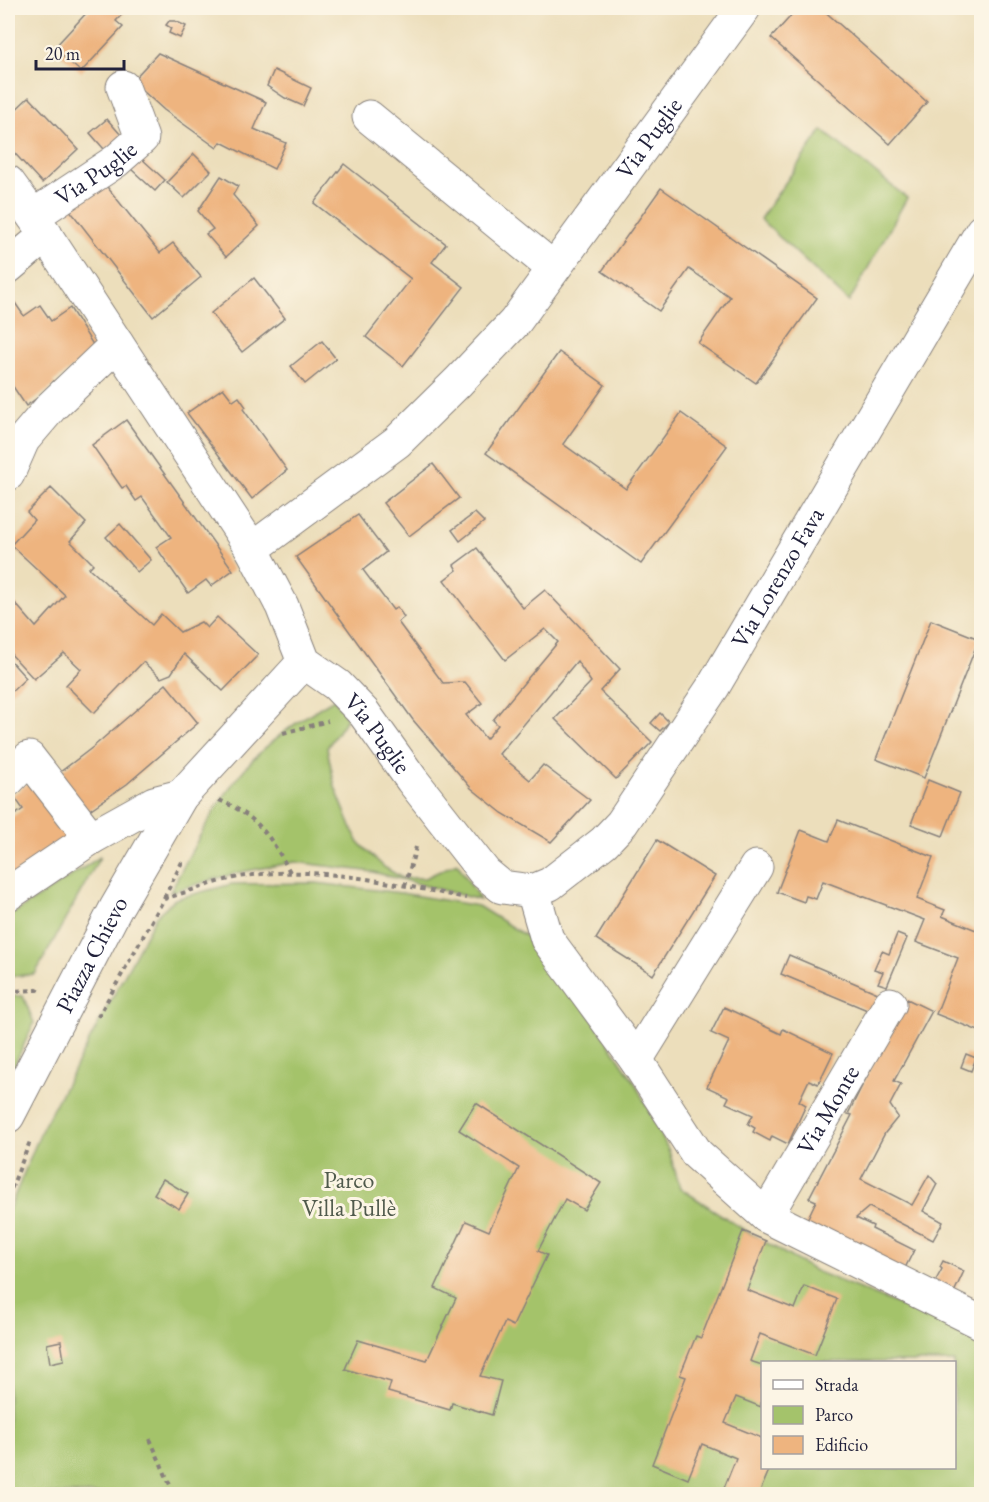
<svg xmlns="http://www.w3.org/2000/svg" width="989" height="1502" font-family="'EB Garamond',serif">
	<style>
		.green { fill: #a4c36b; stroke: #637253; stroke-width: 1.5; fill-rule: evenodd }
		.building { fill: #eeb47f }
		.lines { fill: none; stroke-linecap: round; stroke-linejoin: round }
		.street-casing { stroke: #87807b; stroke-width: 35 }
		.path { stroke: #87807b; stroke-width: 4; stroke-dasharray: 4.5 4.5; stroke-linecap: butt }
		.street { stroke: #fff; stroke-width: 33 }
		.labels { text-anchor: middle; stroke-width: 6; stroke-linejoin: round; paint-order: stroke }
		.street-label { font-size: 24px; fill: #22223b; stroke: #fcf5e5 }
		.park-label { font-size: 24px; fill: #505a4c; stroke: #fcf5e5 }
	</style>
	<rect width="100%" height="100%" fill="#fcf5e5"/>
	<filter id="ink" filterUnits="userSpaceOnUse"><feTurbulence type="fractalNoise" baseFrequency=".0167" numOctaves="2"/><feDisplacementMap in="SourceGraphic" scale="12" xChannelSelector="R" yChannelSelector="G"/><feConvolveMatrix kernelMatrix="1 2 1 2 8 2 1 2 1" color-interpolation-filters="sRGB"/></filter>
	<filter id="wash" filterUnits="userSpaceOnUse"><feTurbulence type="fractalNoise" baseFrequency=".008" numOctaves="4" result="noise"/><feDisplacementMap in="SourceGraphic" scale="24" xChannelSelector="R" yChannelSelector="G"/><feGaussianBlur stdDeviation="1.35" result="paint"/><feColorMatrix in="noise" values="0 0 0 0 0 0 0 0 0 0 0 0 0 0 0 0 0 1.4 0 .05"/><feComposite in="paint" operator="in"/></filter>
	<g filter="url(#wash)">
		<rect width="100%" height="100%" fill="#ecdebb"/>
		<g class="green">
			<polygon points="822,130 907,198 849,302 760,219"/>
			<path d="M334,699L347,718L327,748L335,787L351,827L359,843L384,867L402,878H425L457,863L480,900L373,872L295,862L236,873L170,892C193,849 215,803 247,766C269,741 305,716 334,699Z"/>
			<polygon points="100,857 35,974 8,977 8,917"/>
			<path d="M316,883L401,893L478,906L545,948L634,1081L669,1151L680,1188L741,1228L815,1271L934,1319L981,1343V1494H8V1212L42,1129L156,916L175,899L232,884ZM762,1362H954V1468H762Z"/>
			<polygon points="8,996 23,996 34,1023 8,1079"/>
		</g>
		<g id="blocks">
			<g class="building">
				<polygon points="91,8 128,8 116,21 123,27 81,72 54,48"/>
				<polygon points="798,8 821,8 927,102 890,144 771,38"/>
				<polygon points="169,21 175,21 186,26 180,38 169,33 171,28 166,25"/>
				<polygon points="158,53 266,102 254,129 286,143 274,169 221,142 217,148 164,110 132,81"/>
				<polygon points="274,70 311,88 303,106 285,98 267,86"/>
				<polygon points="29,97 78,149 42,183 8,146 8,117"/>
				<polygon points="107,119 128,143 111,157 90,133"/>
				<polygon points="194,154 211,171 184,198 167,182"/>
				<polygon points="141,158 165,180 155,191 131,169"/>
				<polygon points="344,164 446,244 432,262 464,287 403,366 366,337 411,279 314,203"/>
				<polygon points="221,176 238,186 233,195 259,226 226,257 206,234 213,229 198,211"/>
				<polygon points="100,178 160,253 173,243 201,277 153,317 65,204"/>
				<polygon points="661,188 817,298 756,383 698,343 730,297 689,269 659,311 602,271"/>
				<polygon points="254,278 285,318 242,352 211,313"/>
				<polygon points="13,300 24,316 40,305 51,321 70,308 97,351 53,382 55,385 26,406 8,379 8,337 12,334 8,327 8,304"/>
				<polygon points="322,341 336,359 305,384 291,366"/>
				<polygon points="559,352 605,385 563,444 626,489 681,413 727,446 641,564 486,453"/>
				<polygon points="223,388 233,401 239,397 246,407 243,409 287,470 252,499 187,413"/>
				<polygon points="126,420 233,570 211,586 206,580 188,593 156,547 171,537 142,497 136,501 126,486 122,488 92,445"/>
				<polygon points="433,464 459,498 409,536 383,503"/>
				<polygon points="51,488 86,523 70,541 93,564 89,568 152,625 161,614 180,632 201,622 207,628 217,617 258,655 223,691 184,654 171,674 161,678 143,662 94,713 66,685 81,669 64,653 34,679 9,652 8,653 8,595 36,627 65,595 11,545 34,520 27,512"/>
				<polygon points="475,513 484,522 460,541 452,530"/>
				<polygon points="358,515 386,552 363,570 393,610 397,607 404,617 398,622 443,683 465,682 482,703 466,715 486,739 498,725 493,720 558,642 545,629 505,660 444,580 457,570 454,565 477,548 523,608 545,590 620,669 600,691 652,742 616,779 555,719 591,682 577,661 499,754 530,780 543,765 590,800 551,842 502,813 471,788 413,720 296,557"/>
				<polygon points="120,524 151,560 137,572 106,537"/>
				<polygon points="931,620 979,639 924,778 876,759"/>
				<polygon points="8,658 26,678 8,695"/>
				<polygon points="166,684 198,723 127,784 88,811 59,773 93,747"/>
				<polygon points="660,713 669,722 660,731 651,723"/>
				<polygon points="928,780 960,793 943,836 911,824"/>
				<polygon points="29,782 70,837 8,880 8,820 23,809 13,795"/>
				<polygon points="838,820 933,857 917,899 945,910 942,916 981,932 981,1032 936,1014 958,958 916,942 925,920 823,881 816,899 806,896 804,902 777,892 801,830 829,841"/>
				<polygon points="657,840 715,876 653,975 596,939"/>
				<polygon points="897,934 907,938 887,986 878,983 883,972 874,969 882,951 889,954"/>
				<polygon points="789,955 880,994 872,1012 781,974"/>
				<polygon points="907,999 932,1011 894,1081 901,1084 890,1105 898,1117 885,1133 861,1179 912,1205 929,1175 937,1184 923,1211 943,1222 933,1240 869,1207 856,1218 873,1226 872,1229 914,1250 901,1276 804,1226 816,1201 809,1198 852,1115 848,1114 860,1090"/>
				<polygon points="724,1007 781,1034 783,1029 833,1053 818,1084 809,1080 799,1101 806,1105 788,1144 772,1136 770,1141 753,1132 755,1128 748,1124 753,1115 726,1103 729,1097 707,1087 729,1041 711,1033"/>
				<polygon points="966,1054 976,1058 971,1071 961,1067"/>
				<polygon points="476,1103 601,1183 584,1210 565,1199 538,1251 547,1255 513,1326 505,1322 480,1376 501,1381 492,1415 452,1403 450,1410 388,1392 391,1382 345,1369 358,1340 427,1360 456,1298 435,1288 466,1221 489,1231 519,1168 459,1130"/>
				<polygon points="163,1179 188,1194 179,1209 154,1194"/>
				<polygon points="743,1231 766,1241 747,1290 795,1309 804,1286 837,1299 815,1355 760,1334 750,1361 762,1365 761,1407 736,1397 725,1423 762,1438 762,1467 770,1468 759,1494 722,1493 736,1458 702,1444 688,1479 652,1464 686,1377 680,1375 696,1336 701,1338"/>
				<polygon points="943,1261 964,1271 950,1301 930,1291 942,1269 940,1267"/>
				<polygon points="61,1341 64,1360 50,1363 47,1344"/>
			</g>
		</g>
	</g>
	<g filter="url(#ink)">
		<use href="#blocks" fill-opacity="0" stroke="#87807b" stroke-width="1.5"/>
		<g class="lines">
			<defs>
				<g id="street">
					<polyline points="369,117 553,268"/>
					<path id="s1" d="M8,182L33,216L252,549L282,606L304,662L337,685L364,713L412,780L485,873L502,887L533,891L550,884L604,842L622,823L713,687L982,231"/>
					<path id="s2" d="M33,216L116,161L142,138L123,87"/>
					<polyline points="8,267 46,235"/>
					<polyline points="8,474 23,440 52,406 117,344"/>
					<path id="s3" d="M252,549L397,442L458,382L515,322L744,8"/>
					<polyline points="8,780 29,758 91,838"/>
					<polyline points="533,891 547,939 636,1060 697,1154 766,1216 982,1323"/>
					<polyline points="8,894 91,838 154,803 181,796"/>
					<polyline points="636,1060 756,867"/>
					<path id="s4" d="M8,1116L116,908L181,796L304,662"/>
					<path id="s5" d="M766,1216L890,1004"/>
				</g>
			</defs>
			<use href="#street" class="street-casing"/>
			<g class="path">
				<polyline points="283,733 328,721"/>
				<path d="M219,800C259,817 270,836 290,872"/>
				<polyline points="405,886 416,847"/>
				<polyline points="164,898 182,862"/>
				<polyline points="8,991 38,990 39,988"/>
				<path d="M98,1017L164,899C187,892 211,883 234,878C311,863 391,883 466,898"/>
				<polyline points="8,1197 31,1139"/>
				<polyline points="150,1439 174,1494"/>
			</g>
			<use href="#street" class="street"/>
		</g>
	</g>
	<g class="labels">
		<g class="street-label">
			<text dy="8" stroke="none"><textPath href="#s3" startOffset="576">Via Puglie</textPath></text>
			<text dy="8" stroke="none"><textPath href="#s2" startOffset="76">Via Puglie</textPath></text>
			<text dy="8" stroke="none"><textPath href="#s1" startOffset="1302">Via Lorenzo Fava</textPath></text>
			<text dy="8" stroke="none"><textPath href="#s1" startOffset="669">Via Puglie</textPath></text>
			<text dy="8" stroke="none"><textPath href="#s4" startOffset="182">Piazza Chievo</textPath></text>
			<text dy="8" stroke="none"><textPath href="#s5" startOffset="123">Via Monte</textPath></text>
		</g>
		<g class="park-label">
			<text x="349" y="1188">Parco<tspan x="349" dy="28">Villa Pullè</tspan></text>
		</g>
	</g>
	<rect width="989" height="1502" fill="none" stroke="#fcf5e5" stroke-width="30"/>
	<rect x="761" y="1361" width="195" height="108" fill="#fcf5e5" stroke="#a5a1a1" stroke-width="1.5"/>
	<rect x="773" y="1380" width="30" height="9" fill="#ffffff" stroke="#a5a1a1" stroke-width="1.5"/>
	<text x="815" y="1391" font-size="18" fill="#22223b">Strada</text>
	<rect x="773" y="1406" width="30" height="18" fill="#a4c36b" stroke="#a5a1a1" stroke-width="1.5"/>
	<text x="815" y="1421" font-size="18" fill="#22223b">Parco</text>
	<rect x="773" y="1436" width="30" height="18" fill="#eeb47f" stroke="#a5a1a1" stroke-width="1.5"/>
	<text x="815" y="1451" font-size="18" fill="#22223b">Edificio</text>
	<path d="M36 60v9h88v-9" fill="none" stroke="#22223b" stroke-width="3"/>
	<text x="45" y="60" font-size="18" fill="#22223b" stroke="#fcf5e5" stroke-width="4.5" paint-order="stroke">20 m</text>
</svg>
